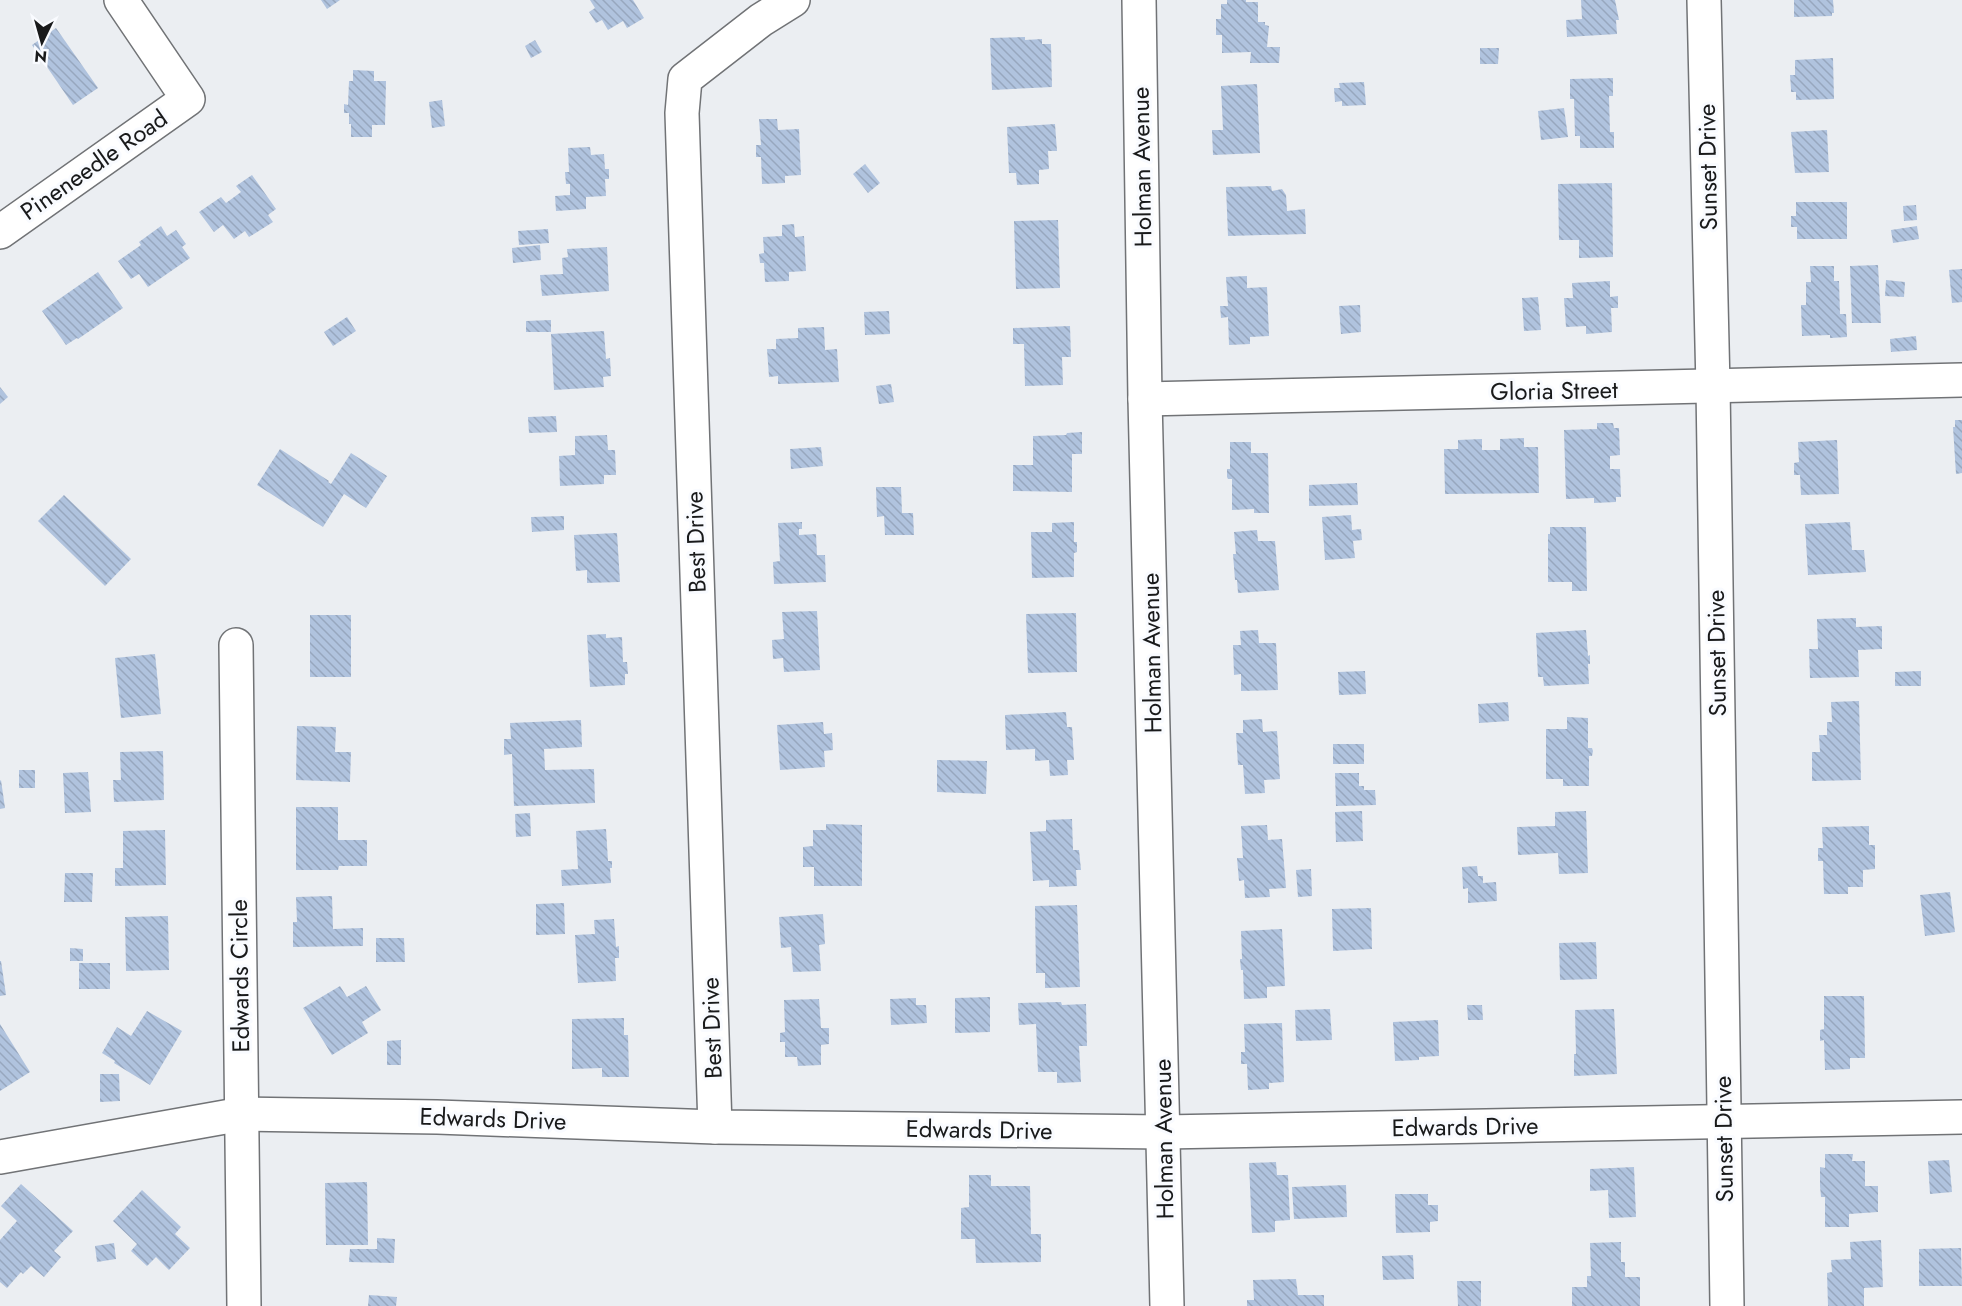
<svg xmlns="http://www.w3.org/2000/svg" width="1962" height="1306" font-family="Jost,sans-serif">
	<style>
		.building { fill: url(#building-back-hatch) }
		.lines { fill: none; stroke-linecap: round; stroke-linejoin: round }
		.minor-casing { stroke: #717376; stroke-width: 36 }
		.tertiary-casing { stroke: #717376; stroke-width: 36 }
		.minor { stroke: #fff; stroke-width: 33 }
		.tertiary { stroke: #fff; stroke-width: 33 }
		.labels { text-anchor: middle; stroke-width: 6; stroke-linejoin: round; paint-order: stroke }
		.street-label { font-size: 24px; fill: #191a1b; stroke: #f9fbff }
	</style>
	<defs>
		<pattern id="building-back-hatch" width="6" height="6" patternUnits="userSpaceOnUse" patternTransform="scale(1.5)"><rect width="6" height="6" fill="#b0c3de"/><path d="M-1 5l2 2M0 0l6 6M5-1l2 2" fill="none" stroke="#97a7be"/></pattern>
	</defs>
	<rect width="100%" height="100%" fill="#ebeef2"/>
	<g class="building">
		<polygon points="321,0 340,0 327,9"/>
		<polygon points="590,0 633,0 644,18 627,28 623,21 608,30 602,20 596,23 589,12 595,8"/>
		<polygon points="1227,0 1246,0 1246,2 1258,2 1258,22 1265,22 1265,25 1269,26 1267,47 1280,47 1279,63 1250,63 1251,52 1222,53 1222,35 1216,35 1216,19 1221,19 1221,4 1227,4"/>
		<polygon points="1581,0 1615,0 1619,20 1616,20 1617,34 1567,37 1566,20 1582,19"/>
		<polygon points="1794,0 1833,0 1834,13 1832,13 1832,16 1794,17"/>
		<polygon points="56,28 98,88 73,105 32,45"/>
		<polygon points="1025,37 1025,40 1042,39 1042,44 1051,44 1052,87 992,90 990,38"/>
		<polygon points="535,40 542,52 531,58 525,46"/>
		<polygon points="1480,48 1499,48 1498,64 1480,64"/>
		<polygon points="1833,58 1834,99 1796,100 1796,92 1791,92 1791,89 1790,75 1795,75 1795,60"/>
		<polygon points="353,70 374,71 374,81 386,81 385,125 372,125 372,137 351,137 351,124 349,124 349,113 344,113 344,104 348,105 349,81 353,81"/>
		<polygon points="1613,78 1613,96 1609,96 1610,132 1614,132 1614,148 1580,148 1580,136 1575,136 1574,99 1570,99 1570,79"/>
		<polygon points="1364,82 1366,105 1342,106 1342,101 1335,102 1334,88 1340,88 1339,83"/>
		<polygon points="1257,84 1260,153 1213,155 1212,130 1223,130 1221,86"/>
		<polygon points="442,100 445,126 432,128 429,102"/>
		<polygon points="1564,108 1568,137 1541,140 1538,111"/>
		<polygon points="759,119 777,119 778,130 799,129 801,175 785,176 785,183 762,184 761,157 756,157 756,145 761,145"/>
		<polygon points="1055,124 1057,151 1048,151 1049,169 1039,170 1039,184 1017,185 1016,173 1009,173 1007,127"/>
		<polygon points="1827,130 1829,172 1795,173 1791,132"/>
		<polygon points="590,147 591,155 604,154 605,169 609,169 609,179 605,179 606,196 586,197 586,209 556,211 555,196 570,195 570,184 566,184 565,172 569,172 568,148"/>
		<polygon points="865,164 880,183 868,193 853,174"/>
		<polygon points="252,175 276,209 268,215 273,222 249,237 245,231 234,239 223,225 214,232 199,212 221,197 226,203 241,192 236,186"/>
		<polygon points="1612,183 1613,257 1579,258 1579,240 1559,240 1558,184"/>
		<polygon points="1271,186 1272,191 1282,189 1286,195 1287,211 1305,209 1306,234 1228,236 1226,187"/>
		<polygon points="1796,202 1847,202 1847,239 1797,239 1797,227 1791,227 1791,216 1796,216"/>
		<polygon points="1916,205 1917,220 1904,221 1903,206"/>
		<polygon points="1058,220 1060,288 1016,289 1014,221"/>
		<polygon points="794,224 795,237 804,236 806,271 789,272 789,281 765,282 764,263 760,263 759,254 764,253 763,237 782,236 782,225"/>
		<polygon points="161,226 167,236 176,230 186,244 182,247 190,258 148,287 139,274 131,279 118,261 141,245 139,242"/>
		<polygon points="1917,226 1919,239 1893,243 1891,230"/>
		<polygon points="548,229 549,243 519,245 518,231"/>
		<polygon points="540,245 541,260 513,263 512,248"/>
		<polygon points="607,247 609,291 542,296 540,275 563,274 562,258 568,257 567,249"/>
		<polygon points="1878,265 1881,323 1852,323 1850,266"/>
		<polygon points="1810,266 1834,266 1834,281 1839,281 1840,314 1846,314 1847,337 1830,338 1830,335 1802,336 1801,305 1806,305 1806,282 1811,282"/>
		<polygon points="1962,269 1962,302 1952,303 1949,270"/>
		<polygon points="98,272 123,308 78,339 77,338 66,345 42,311"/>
		<polygon points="1247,276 1247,288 1267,287 1269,336 1250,337 1250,344 1229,345 1228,317 1221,318 1220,306 1228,306 1226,277"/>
		<polygon points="1886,280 1905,282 1904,297 1885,296"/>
		<polygon points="1610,281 1610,297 1618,296 1618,308 1611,308 1612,332 1586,334 1586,326 1566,327 1564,298 1573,298 1572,283"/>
		<polygon points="1538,297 1541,330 1524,331 1522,298"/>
		<polygon points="1360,305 1361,332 1341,334 1339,306"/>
		<polygon points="889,311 890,334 865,335 864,312"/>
		<polygon points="347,317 356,331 333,346 324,332"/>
		<polygon points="551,320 551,332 526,332 526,321"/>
		<polygon points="1070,326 1071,357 1062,357 1063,385 1025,386 1024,344 1013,344 1013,328"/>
		<polygon points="824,327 825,350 837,349 839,382 778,384 778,376 769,377 767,349 776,349 776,339 798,338 798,328"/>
		<polygon points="604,331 606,359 610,358 611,376 603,377 604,387 554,390 551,334"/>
		<polygon points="1916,336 1917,350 1891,352 1890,339"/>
		<polygon points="891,384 894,402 879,404 876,386"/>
		<polygon points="0,387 8,397 0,404"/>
		<polygon points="556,416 557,432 529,433 528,417"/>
		<polygon points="1955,420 1962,420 1962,473 1956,474 1953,427 1955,427"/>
		<polygon points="1597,423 1613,423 1614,428 1619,428 1620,455 1610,456 1610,469 1620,469 1621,497 1616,497 1616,502 1594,503 1594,498 1566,499 1564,430 1597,429"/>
		<polygon points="1082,432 1082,454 1072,454 1072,492 1013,491 1013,465 1033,465 1033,436 1066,435 1067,433"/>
		<polygon points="607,435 608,450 615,450 616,475 604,475 604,484 560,486 559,456 575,455 575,436"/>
		<polygon points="1524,438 1524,447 1538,447 1539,493 1445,494 1444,449 1458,449 1458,440 1482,439 1482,450 1500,450 1500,439"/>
		<polygon points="1837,440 1839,494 1801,495 1800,475 1794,475 1794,463 1799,462 1798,442"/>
		<polygon points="1230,442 1251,442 1251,453 1268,453 1269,513 1254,513 1254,509 1232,510 1232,479 1228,479 1227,477 1227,469 1230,469"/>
		<polygon points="821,447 823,466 791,469 790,449"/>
		<polygon points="280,449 329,481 328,482 331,484 351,453 387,476 366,508 344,494 323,527 257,485"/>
		<polygon points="1357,483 1358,505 1309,506 1309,485"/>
		<polygon points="876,487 901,487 902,513 913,513 914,535 885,535 884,516 877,517"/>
		<polygon points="64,495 131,559 105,586 38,521"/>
		<polygon points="1351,515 1352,530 1361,529 1362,540 1353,541 1355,558 1325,560 1322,517"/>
		<polygon points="564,516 564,530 532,532 531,517"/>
		<polygon points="802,522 802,529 799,529 799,535 816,534 817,555 825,555 826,582 774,584 773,562 780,561 778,523"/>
		<polygon points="1074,522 1074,542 1077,542 1077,552 1074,553 1074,577 1032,578 1031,532 1052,532 1052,523"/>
		<polygon points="1850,522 1852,550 1864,550 1866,572 1808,575 1805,524"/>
		<polygon points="1550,527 1586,527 1587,591 1572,591 1572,582 1548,582 1548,534 1550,534"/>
		<polygon points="1257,530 1258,541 1275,541 1279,590 1238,593 1237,580 1235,580 1233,554 1236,554 1234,532"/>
		<polygon points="617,533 620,582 587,583 587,570 576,571 574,535"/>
		<polygon points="817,611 820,670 784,672 783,658 773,659 772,640 784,639 782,612"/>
		<polygon points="1076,613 1077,672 1028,673 1026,614"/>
		<rect x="310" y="615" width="41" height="62"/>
		<polygon points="1856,618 1856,627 1882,626 1882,649 1858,650 1859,677 1810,678 1809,649 1818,649 1817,619"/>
		<polygon points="1258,630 1259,643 1276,643 1278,690 1241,691 1241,674 1234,675 1233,645 1241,645 1240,631"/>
		<polygon points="1586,630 1588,656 1590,655 1590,664 1588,664 1589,684 1544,686 1543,677 1538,677 1536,633"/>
		<polygon points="606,634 606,638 622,637 623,662 627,662 628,674 625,674 625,685 590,687 587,635"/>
		<polygon points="155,654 161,714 121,718 115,658"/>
		<polygon points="1365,671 1366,694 1339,695 1338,672"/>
		<polygon points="1921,671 1921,686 1895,686 1895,672"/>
		<polygon points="1859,701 1861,780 1812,781 1812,752 1820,752 1819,735 1827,735 1827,722 1832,722 1831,702"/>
		<polygon points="1508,702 1509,721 1479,723 1478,704"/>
		<polygon points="1066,712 1067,727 1072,727 1074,760 1067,760 1068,775 1050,776 1049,760 1035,761 1035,749 1006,750 1005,715"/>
		<polygon points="1567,717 1588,718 1588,748 1592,748 1593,751 1592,756 1589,756 1589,786 1563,786 1563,779 1546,779 1546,729 1567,729"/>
		<polygon points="1262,719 1263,732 1277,731 1280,779 1264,780 1265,793 1245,794 1243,765 1238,765 1236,733 1243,733 1243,720"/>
		<polygon points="581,720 582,747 544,749 545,770 594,769 595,803 514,806 512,754 504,755 504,739 511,739 510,723"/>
		<polygon points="823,722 824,734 832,733 833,750 824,751 825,767 780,770 777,725"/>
		<polygon points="297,726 336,727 335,752 351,752 350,782 296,780"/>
		<rect x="1333" y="744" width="31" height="20"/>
		<polygon points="163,751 164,800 114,802 113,780 121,780 120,752"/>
		<polygon points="937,760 987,761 986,794 937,792"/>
		<rect x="19" y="770" width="16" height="18"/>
		<polygon points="88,772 91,812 65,813 63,773"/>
		<polygon points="1335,773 1359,773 1359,786 1364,786 1364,790 1375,790 1376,805 1336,806"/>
		<polygon points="1,780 5,808 0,809 0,781"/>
		<polygon points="296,807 338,807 338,840 367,840 367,866 339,866 338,870 296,870"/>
		<polygon points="1362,811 1363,841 1336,842 1335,812"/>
		<polygon points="1586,811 1588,873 1559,874 1558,853 1518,855 1517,827 1555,826 1555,812"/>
		<polygon points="530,813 531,836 516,837 515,814"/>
		<polygon points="1072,819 1073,850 1079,850 1081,870 1076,870 1077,886 1049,887 1049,880 1033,881 1030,832 1046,831 1046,820"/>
		<polygon points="826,824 862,825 862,886 814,886 814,867 803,867 803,847 813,846 813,830 826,830"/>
		<polygon points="1267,825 1268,840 1282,839 1286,888 1269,889 1270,897 1245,898 1244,880 1239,881 1237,858 1243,858 1241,826"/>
		<polygon points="1869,826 1869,845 1875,845 1875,869 1863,870 1863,887 1848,887 1848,894 1824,894 1823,861 1818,861 1818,848 1823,848 1822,827"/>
		<polygon points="606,829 608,861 612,861 612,868 610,868 611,883 562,886 561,870 578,869 576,831"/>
		<polygon points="165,830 166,885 115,886 115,868 123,868 123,831"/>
		<polygon points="1477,866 1478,876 1483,876 1483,883 1496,882 1497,901 1468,903 1468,888 1463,889 1462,867"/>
		<polygon points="1311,869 1312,896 1298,897 1296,870"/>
		<polygon points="65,873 93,873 92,902 64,902"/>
		<polygon points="1950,892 1955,932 1925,936 1920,895"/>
		<polygon points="332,896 333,929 363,928 363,946 293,947 293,922 297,922 296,897"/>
		<polygon points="564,903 565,934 536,935 536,904"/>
		<polygon points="1077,905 1080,987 1045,988 1045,973 1036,973 1035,906"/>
		<polygon points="1371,908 1372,949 1333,951 1332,909"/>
		<polygon points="823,914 825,944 819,945 821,971 793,972 791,947 781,948 779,917"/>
		<polygon points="168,916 169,970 126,971 125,917"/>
		<polygon points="614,919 616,947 619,946 619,958 615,958 616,981 578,983 575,935 595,934 594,920"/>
		<polygon points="1282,929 1285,986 1267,987 1267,998 1244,999 1243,970 1241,970 1240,959 1242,959 1241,931"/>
		<polygon points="376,938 404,938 405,962 376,962"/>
		<polygon points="1596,942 1597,979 1560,980 1559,943"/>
		<polygon points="70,948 83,949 83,961 70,961"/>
		<polygon points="0,961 1,961 6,995 0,996"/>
		<rect x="79" y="963" width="31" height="26"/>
		<polygon points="340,986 347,997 366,986 381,1010 362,1022 368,1033 332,1055 303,1008"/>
		<polygon points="1824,996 1864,996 1865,1058 1850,1058 1850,1069 1825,1070 1824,1040 1820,1041 1820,1030 1824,1029"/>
		<polygon points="990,997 990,1032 955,1033 955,998"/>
		<polygon points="916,998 916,1005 926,1005 927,1023 891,1025 890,999"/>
		<polygon points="819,999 821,1028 829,1028 829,1044 821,1045 821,1065 798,1066 797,1057 785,1057 785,1042 780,1042 780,1033 785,1032 784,1000"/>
		<polygon points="1061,1002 1062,1005 1086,1004 1087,1046 1079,1046 1081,1082 1057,1083 1057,1072 1038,1072 1036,1024 1019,1025 1018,1003"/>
		<polygon points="1467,1005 1482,1005 1483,1020 1468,1020"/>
		<polygon points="1330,1009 1332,1040 1296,1041 1295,1010"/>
		<polygon points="1614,1009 1617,1074 1574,1076 1574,1054 1576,1054 1575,1010"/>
		<polygon points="147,1011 182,1031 150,1085 114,1063 115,1061 102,1053 117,1027 131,1036"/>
		<polygon points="624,1018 624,1035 628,1035 629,1077 602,1077 602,1068 572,1069 572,1019"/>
		<polygon points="1438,1020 1439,1056 1419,1057 1419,1060 1395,1061 1393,1022"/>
		<polygon points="1282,1023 1284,1082 1269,1083 1269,1089 1248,1090 1247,1064 1241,1064 1241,1052 1245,1052 1244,1024"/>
		<polygon points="0,1024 30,1072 0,1091"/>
		<polygon points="401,1040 401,1065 387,1065 387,1041"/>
		<polygon points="100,1074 119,1074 120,1101 100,1102"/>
		<polygon points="1825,1154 1853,1154 1852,1161 1865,1161 1865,1186 1878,1186 1878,1212 1849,1214 1849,1227 1825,1227 1825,1197 1821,1197 1820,1186 1820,1167 1825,1168"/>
		<polygon points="1949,1160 1952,1192 1930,1194 1928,1161"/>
		<polygon points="1276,1162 1277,1175 1288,1175 1290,1220 1275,1221 1275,1232 1252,1233 1249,1163"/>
		<polygon points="1634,1167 1636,1217 1609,1218 1608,1190 1590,1191 1590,1169"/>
		<polygon points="969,1175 991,1175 991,1186 1030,1186 1031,1234 1041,1234 1041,1262 976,1263 975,1239 961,1239 961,1208 969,1207"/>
		<polygon points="367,1182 368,1245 326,1245 325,1183"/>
		<polygon points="21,1184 73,1231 54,1251 61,1257 44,1277 31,1266 23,1274 21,1272 7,1288 0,1282 0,1240 17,1221 1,1206"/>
		<polygon points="1346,1185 1347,1217 1294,1219 1292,1187"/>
		<polygon points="142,1190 181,1227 175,1234 190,1248 169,1270 156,1257 147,1266 131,1251 137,1244 113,1221"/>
		<polygon points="1395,1194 1428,1194 1428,1205 1438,1205 1438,1221 1430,1222 1430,1232 1396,1233"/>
		<polygon points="377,1238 395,1239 394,1263 349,1262 350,1249 377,1249"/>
		<polygon points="1881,1240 1883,1287 1864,1288 1864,1306 1828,1306 1827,1273 1832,1272 1831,1260 1851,1259 1850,1242"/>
		<polygon points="1621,1242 1621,1262 1625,1262 1625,1277 1640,1277 1640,1306 1572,1306 1572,1287 1587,1287 1587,1276 1591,1276 1590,1243"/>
		<polygon points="114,1243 116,1259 97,1262 95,1246"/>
		<polygon points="1961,1248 1962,1286 1919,1286 1919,1249"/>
		<polygon points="1413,1255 1414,1279 1383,1280 1382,1256"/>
		<polygon points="1296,1279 1298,1295 1324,1295 1324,1306 1247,1306 1247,1300 1254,1300 1253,1280"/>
		<polygon points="1457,1281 1481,1281 1481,1306 1458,1306"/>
		<polygon points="369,1295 397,1297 396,1306 368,1306"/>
	</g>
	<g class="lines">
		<defs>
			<g id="minor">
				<polyline points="1139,0 1145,399 1167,1306"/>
				<polyline points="0,232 188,99 121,0"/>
				<polyline points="1145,399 1962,380"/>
				<polyline points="236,645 244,1306"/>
				<polyline points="715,1127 682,113 685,79 761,20 793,0"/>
				<polyline points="0,1157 242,1114 437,1117 715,1127 1164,1132 1962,1117"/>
			</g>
			<polyline id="tertiary" points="1704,0 1713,387 1727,1306"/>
		</defs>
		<use href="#minor" class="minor-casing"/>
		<use href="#tertiary" class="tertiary-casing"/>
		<use href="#minor" class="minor"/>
		<use href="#tertiary" class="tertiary"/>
	</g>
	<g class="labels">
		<g class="street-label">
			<text transform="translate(94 165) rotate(-35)" y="8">Pineneedle Road</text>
			<text transform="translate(1142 167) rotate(-91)" y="8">Holman Avenue</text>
			<text transform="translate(1708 167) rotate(-91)" y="8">Sunset Drive</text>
			<text transform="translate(1554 391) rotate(-1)" y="8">Gloria Street</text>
			<text transform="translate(696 542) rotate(-92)" y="8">Best Drive</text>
			<text transform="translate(1152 653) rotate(-91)" y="8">Holman Avenue</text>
			<text transform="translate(1717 653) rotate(-91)" y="8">Sunset Drive</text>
			<text transform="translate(240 976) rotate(-91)" y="8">Edwards Circle</text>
			<text transform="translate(712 1028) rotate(-92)" y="8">Best Drive</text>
			<text transform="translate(493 1119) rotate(2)" y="8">Edwards Drive</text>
			<text transform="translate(1465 1127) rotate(-1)" y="8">Edwards Drive</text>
			<text transform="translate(979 1130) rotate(1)" y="8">Edwards Drive</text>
			<text transform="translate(1164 1139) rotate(-91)" y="8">Holman Avenue</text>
			<text transform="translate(1724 1139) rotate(-91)" y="8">Sunset Drive</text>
		</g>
	</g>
	<g transform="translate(42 42) rotate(185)" stroke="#f9fbff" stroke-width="4.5" paint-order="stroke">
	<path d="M0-4.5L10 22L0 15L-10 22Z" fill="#191a1b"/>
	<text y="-9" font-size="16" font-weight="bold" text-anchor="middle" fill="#191a1b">N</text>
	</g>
</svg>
